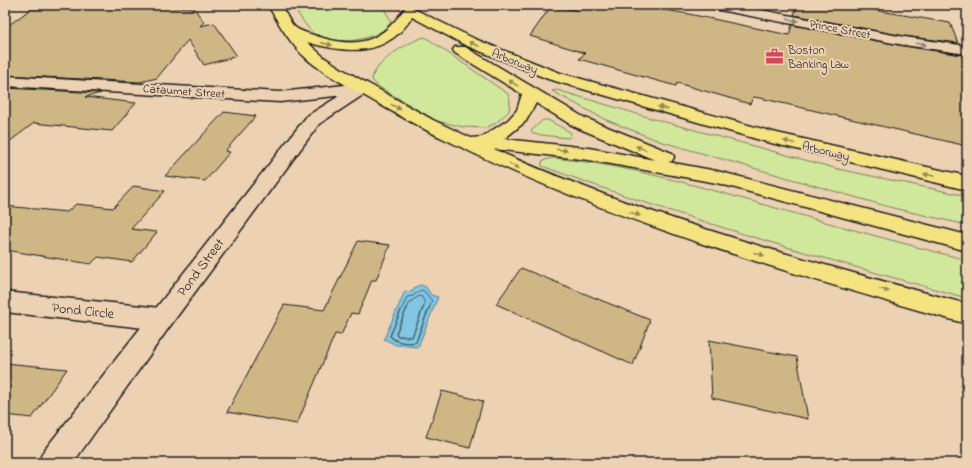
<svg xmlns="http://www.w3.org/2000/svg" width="972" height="468" font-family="'Indie Flower',sans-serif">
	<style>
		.green { fill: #d1e79b; stroke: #76825c }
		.water { fill: #82c6e3; stroke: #598293 }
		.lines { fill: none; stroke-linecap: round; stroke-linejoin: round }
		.shore-far1 { stroke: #45606c; stroke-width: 1 }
		.shore { stroke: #45606c; stroke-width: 1.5 }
		.building { fill: #ceb685; stroke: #1c1c1c }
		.street-casing { stroke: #1c1c1c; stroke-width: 3 }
		.secondary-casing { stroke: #1c1c1c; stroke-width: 3 }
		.highway-casing { stroke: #1c1c1c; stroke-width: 3 }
		.street { fill: #ecd1b3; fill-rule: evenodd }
		.secondary { fill: #ecd1b3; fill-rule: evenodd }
		.highway { fill: #f5e382; fill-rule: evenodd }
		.oneway { fill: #8e806f }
		.oneway2 { fill: #938954 }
		.labels { text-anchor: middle; stroke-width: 4; stroke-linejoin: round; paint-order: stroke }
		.far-street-label { font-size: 12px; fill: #1c1c1c; stroke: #ecd1b3 }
		.far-poi-label { font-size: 12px; fill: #1c1c1c; stroke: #ecd1b3; text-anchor: start }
		.street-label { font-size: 14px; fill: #1c1c1c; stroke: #ecd1b3 }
	</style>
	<rect width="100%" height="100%" fill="#ecd1b3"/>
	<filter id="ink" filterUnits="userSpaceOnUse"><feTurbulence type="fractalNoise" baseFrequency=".025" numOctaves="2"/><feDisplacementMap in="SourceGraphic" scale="8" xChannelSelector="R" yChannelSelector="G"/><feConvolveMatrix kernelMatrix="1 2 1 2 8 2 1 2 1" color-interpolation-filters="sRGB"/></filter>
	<g filter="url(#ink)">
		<g class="green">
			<path d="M292,5H382L391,21C383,41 330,47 315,35C306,27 299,14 292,5Z"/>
			<path d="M425,37L508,94L510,102L509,111L496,123L485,128L464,127L437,121L379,87L372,80C373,63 409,41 425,37Z"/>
			<polygon points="557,90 654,119 838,169 967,196 967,225 893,208 659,141 604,119 552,91"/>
			<polygon points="543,120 548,120 570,132 571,135 568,138 533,134 531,131"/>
			<path d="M552,158C630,165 704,188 779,209C842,227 904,244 967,260V298C824,259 681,218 542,166V161Z"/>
		</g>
		<polygon class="water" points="421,285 426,287 431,295 438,297 418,347 396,345 384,339 405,291 411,292 415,287"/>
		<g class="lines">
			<g class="shore-far1">
				<polyline points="402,309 407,297 413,296 421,290 424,291 432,301 429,309"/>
				<polyline points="407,309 410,302 419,296 422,297 425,304 423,309"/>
			</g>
			<g class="shore">
				<path d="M402,308L390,336C397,343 407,344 416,342L429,308"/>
				<polyline points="407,308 396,333 398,336 412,337 423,308"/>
			</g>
		</g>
		<g class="building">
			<polygon points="583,5 634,5 689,14 789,35 792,25 904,46 962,55 967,69 967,146 760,98 753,97 750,104 677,83 676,86 579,59 585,53 530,36 551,6 580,11"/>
			<polygon points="797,5 845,5 950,23 958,43 904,36 794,15"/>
			<polygon points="129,6 194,8 204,22 200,26 214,23 237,56 204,65 188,40 157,78 140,82 5,75 5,28 32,8"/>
			<polygon points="5,88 101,93 85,97 136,103 112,131 34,123 5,145"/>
			<polygon points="224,112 256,116 225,151 230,152 205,181 165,176"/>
			<polygon points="134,186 165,191 131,229 157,232 132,262 98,257 91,264 5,250 5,206 67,212 76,204 113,208"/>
			<polygon points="358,241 390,245 376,280 372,280 358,314 351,313 341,335 335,334 297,424 227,412 284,305 324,310"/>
			<polygon points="521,268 650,320 633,365 496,304"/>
			<polygon points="709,340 797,357 808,419 712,398"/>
			<polygon points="5,363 67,369 32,418 5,415"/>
			<polygon points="442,391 483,401 470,448 426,437"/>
		</g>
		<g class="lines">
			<defs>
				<g id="street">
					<polygon points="708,5 735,5 904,37 967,46 967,54 904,45 714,9"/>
					<polygon points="5,76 280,92 363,83 369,85 371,88 369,91 363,93 280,102 5,86"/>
					<polygon points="5,292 161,308 170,312 174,319 170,326 161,330 5,312"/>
				</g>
				<polygon id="secondary" points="363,83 369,85 371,88 369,91 319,124 170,326 73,463 38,463 43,452 307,116 357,85"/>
				<path id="highway" d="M268,5H280C285,11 290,24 296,28C303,33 315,35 323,38C361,49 383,40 405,8L410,7L475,39L560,73L777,133L967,176V190L767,142L548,79L465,45L412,17C387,57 348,54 307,42L325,58L342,69L433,120L471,138L482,137L508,120L517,110L522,94L455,53L453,50L455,47H465L585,118L672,153L674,157L672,161L668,162L717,171L967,235V251L717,183L589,160L494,149C529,166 566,180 603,194C722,238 845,271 967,304V324C788,273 609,221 442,138C413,124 385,107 356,91C339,81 322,72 307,59C290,44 279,24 268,5ZM536,103L573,126L655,160L589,148L504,139L526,121Z"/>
			</defs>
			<use href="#street" class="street-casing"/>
			<use href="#secondary" class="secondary-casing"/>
			<use href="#highway" class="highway-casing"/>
			<use href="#street" class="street"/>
			<use href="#secondary" class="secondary"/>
			<use href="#highway" class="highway"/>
		</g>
		<defs><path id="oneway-solid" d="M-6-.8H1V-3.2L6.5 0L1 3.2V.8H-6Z"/></defs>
		<g class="oneway">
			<use href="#oneway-solid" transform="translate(793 20) rotate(11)"/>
			<use href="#oneway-solid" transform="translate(921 44) rotate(9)"/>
		</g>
		<g class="oneway2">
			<use href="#oneway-solid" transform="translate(327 44) rotate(13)"/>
			<use href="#oneway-solid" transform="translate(474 44) rotate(-155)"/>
			<use href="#oneway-solid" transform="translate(513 83) rotate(-149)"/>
			<use href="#oneway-solid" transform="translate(396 107) rotate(29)"/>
			<use href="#oneway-solid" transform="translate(663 108) rotate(-165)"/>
			<use href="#oneway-solid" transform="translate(789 142) rotate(-166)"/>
			<use href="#oneway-solid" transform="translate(641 148) rotate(-159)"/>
			<use href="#oneway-solid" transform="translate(562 150) rotate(7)"/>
			<use href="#oneway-solid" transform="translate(514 166) rotate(25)"/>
			<use href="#oneway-solid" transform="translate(929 175) rotate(-168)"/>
			<use href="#oneway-solid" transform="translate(635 214) rotate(19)"/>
			<use href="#oneway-solid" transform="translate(759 254) rotate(17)"/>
			<use href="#oneway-solid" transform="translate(884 290) rotate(16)"/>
		</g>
	</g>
	<defs>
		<symbol id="office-bare" viewBox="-9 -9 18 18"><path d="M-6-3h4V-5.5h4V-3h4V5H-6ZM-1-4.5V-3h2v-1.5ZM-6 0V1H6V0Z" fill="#d1495b" stroke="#ecd1b3" stroke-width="2.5" paint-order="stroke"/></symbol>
	</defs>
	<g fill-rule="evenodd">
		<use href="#office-bare" x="762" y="44" width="25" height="25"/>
	</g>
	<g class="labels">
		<g class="far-street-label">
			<text transform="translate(840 29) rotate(11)" y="4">Prince Street</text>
			<text transform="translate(515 61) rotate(22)" y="4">Arborway</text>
			<text transform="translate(184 91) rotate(4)" y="4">Cataumet Street</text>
			<text transform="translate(826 151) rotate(14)" y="4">Arborway</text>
		</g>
		<g class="far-poi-label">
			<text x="788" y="54">Boston<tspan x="788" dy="14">Banking Law</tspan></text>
		</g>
		<g class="street-label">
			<text transform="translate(200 267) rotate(-53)" y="5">Pond Street</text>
			<text transform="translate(83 310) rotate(6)" y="5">Pond Circle</text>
		</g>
	</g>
	<rect width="972" height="468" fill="none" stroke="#ecd1b3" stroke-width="20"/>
	<rect x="10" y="10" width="952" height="448" fill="none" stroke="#1c1c1c" stroke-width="1.5" filter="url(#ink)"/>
</svg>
